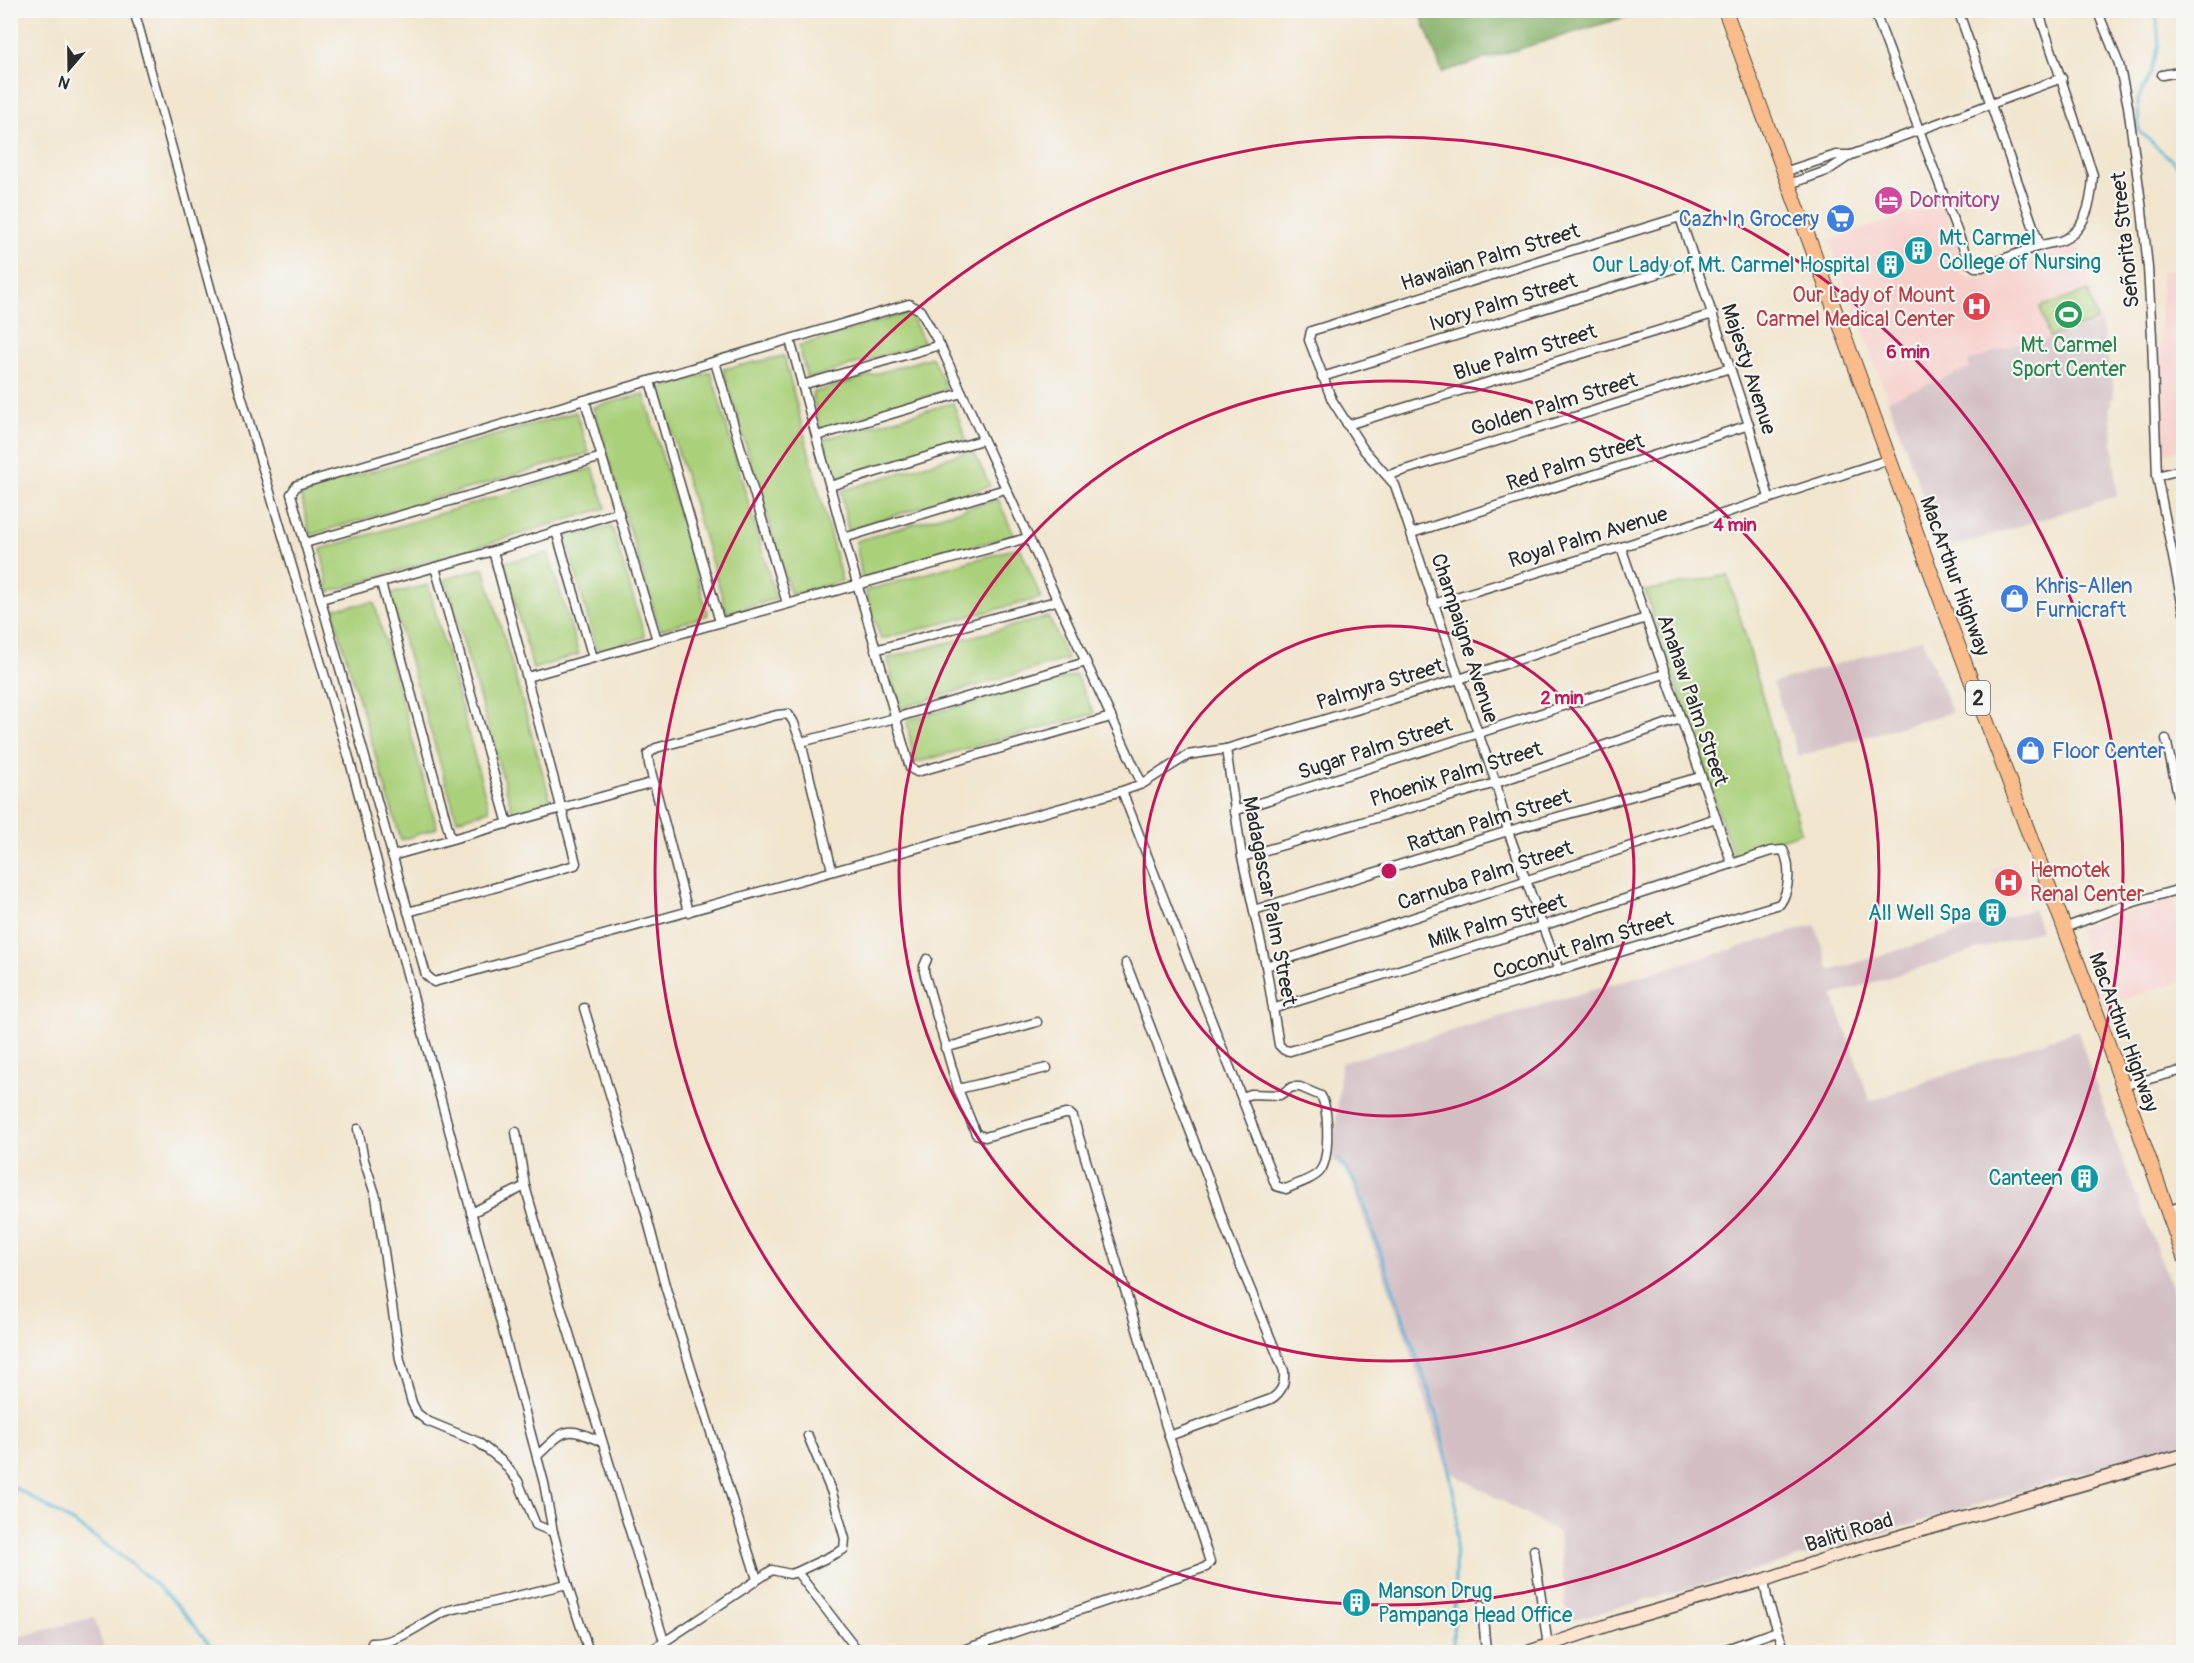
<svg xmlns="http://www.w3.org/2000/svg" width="2194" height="1663" font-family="Pangolin,sans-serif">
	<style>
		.built { fill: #f7d0cc }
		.industrial { fill: #d2bec3 }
		.green { fill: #aad07a; stroke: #6a7e52; stroke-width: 1.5 }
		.forest { fill: #87b26a; stroke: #596e4a; stroke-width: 1.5 }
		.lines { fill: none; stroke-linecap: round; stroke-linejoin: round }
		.stream { stroke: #53b3d2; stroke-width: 3 }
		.minor-casing { stroke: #494743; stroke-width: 11 }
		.secondary-casing { stroke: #494743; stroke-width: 15 }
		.trunk-casing { stroke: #494743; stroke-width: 16 }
		.minor { stroke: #fff; stroke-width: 8 }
		.secondary { stroke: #fde4d0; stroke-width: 12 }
		.trunk { stroke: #f9bc8a; stroke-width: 14 }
		.ring { fill: none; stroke: #c2185b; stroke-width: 3 }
		.labels { text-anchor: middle; stroke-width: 4.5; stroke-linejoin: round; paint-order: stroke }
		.shield { fill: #f6f6f2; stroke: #686867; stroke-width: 1.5 }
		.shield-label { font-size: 20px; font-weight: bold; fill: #2b2b2b }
		.hotel-label { font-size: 21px; fill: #b23c85; stroke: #f6f6f2; text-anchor: start }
		.shop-label { font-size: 21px; fill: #366cbe; stroke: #f6f6f2; text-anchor: start }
		.culture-label { font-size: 21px; fill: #0d838f; stroke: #f6f6f2; text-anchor: end }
		.street-label { font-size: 21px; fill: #2b2b2b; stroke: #f6f6f2 }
		.health-label { font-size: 21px; fill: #be3a42; stroke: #f6f6f2; text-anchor: end }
		.leisure-label { font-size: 21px; fill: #27864d; stroke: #f6f6f2 }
		.centre { fill: #c2185b; stroke: #f6f6f2; stroke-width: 3 }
		.ring-label { font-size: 18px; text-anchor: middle; font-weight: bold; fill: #c2185b; stroke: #f6f6f2; stroke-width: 4.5; stroke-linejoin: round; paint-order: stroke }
	</style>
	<rect width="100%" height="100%" fill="#f6f6f2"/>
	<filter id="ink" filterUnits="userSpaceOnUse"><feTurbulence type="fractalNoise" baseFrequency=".0167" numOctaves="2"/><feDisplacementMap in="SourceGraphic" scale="12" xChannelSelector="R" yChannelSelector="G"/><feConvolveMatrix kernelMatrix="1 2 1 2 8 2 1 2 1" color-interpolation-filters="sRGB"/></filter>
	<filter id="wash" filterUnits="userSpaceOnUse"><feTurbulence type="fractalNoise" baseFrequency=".008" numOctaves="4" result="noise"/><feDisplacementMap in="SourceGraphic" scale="24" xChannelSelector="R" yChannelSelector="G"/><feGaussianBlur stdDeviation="1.35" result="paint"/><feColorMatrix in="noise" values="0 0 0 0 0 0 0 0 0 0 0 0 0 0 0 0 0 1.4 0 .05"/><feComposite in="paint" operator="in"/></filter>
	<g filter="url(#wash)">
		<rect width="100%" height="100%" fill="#f1e5cd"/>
		<g class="built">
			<polygon points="1942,202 1962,259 1958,261 1962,275 1979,279 2080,243 2101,323 2039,341 2037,336 1969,362 1970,368 1888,400 1830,241"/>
			<polygon points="2183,269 2183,449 2160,454 2161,271"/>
			<polygon points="2015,862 2027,893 2003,902 1991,871"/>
			<polygon points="2171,898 2183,935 2183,980 2103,1006 2077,928"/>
		</g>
		<g class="industrial">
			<polygon points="2101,323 2113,385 2114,398 2111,399 2112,405 2110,406 2117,496 1943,550 1888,400 1970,368 1968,362 2037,336 2039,341"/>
			<polygon points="1922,639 1952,712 1799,756 1773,683"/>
			<polygon points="2033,909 2041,930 1833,995 1870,1101 2077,1030 2114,1137 2183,1318 2183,1443 1734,1577 1567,1621 1559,1533 1447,1470 1407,1341 1349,1176 1333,1160 1341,1063 1815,925 1830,971"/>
			<polygon points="94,1617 105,1652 11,1652 11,1639"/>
		</g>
		<g class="green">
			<polygon points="2088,291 2097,321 2049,337 2040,307"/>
			<polygon points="910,312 924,343 807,379 799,346"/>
			<polygon points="784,356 842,581 791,595 723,369"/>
			<polygon points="932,357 947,390 820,430 812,393"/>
			<polygon points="711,372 776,599 727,613 659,389"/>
			<polygon points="644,394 708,615 660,630 593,407"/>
			<polygon points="953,403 966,439 832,480 824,439"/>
			<polygon points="576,412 589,453 310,535 300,492"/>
			<polygon points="973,450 990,486 848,530 841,491"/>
			<polygon points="593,468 606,508 329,592 321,549"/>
			<polygon points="998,499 1014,535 862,578 856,541"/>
			<polygon points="612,527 645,637 597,652 566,537"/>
			<polygon points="1020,547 1041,598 881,639 865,591"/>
			<polygon points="548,553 579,654 533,669 504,562"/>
			<polygon points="484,568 551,802 513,813 445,579"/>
			<polygon points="1728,575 1801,832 1733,855 1645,591"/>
			<polygon points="428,585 489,810 457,820 390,594"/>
			<polygon points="374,602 437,828 401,840 332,609"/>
			<polygon points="1049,617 1067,659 897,709 888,658"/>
			<polygon points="1076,675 1094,714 914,763 907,720"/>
		</g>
		<polygon class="forest" points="1419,10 1646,10 1646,11 1442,72"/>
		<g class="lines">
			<g class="stream">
				<polyline points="2156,10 2159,44 2151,73 2138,100 2139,131 2184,171"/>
				<polyline points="1339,1159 1356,1183 1438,1417 1457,1509 1453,1642 1456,1652"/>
				<path d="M10,1485C50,1508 91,1532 126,1560C160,1585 190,1618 215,1652"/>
			</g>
		</g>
	</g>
	<g filter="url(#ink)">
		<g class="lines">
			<defs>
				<g id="minor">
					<polyline points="134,10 222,331 349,758 544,1483 553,1532"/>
					<path d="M1874,10L1969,263L1975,267H1982C2001,260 2020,252 2040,246C2047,243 2056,243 2063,240C2087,230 2092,197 2093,175L2038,10"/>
					<polyline points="1958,10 2040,246"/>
					<polyline points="2097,10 2119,64 2128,106 2142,210 2148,268 2152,337 2157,476 2184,613"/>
					<polyline points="2162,75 2184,71"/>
					<polyline points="1784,172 1836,155 1850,155"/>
					<polyline points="1789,184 1827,171 1851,155 2062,78"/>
					<polyline points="790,340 844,538 910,768 917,772 1111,717"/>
					<polyline points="715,362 787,603"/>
					<polyline points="1322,377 1695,262"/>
					<polyline points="650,381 720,622"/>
					<polyline points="802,385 940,345"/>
					<polyline points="585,401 657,640 1027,538"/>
					<polyline points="1347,425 1713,314"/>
					<polyline points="817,436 962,393"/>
					<polyline points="1389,475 1730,368"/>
					<polyline points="2157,476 2184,469"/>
					<polyline points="830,486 982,440"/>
					<polyline points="556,531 593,658"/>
					<polyline points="1412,533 1749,425"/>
					<polyline points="844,538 1005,489"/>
					<polyline points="305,543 602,457"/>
					<polyline points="1621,547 1732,864"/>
					<polyline points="435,567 508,824"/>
					<polyline points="381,583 451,839"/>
					<polyline points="321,599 493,551 619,512"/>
					<polyline points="1433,604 1621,547 1890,459"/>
					<polyline points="875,650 1056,601"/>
					<polyline points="527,677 657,640"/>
					<polyline points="2166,739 2184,823"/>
					<polyline points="801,742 895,718 1086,662"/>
					<path d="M1226,749L1242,857L1266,966L1279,1045L1284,1050L1290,1051L1780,904C1790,890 1791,865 1783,850L1771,851L1542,926L1272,1009"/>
					<polyline points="1142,784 940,345 920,310 909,304 297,485 291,494 426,975 434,982 1122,791 1142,784 1188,755 1226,749 1459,679 1646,618"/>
					<path d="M1122,791L1276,1186L1286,1189C1296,1184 1314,1179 1320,1171C1330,1158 1329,1110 1321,1096L1300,1087H1292L1280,1095L1251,1094L1242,1097"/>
					<polyline points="1234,811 1664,674"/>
					<polyline points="392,856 654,782"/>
					<polyline points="1242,857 1496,783 1680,719"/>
					<polyline points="1254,910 1508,831 1700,777"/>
					<polyline points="408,912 575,865 576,863 493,551"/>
					<polyline points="688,912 649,764 648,754 656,748 777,715 788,714 793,721 801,742 832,870"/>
					<polyline points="2064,928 2134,902 2184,888"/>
					<polyline points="927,959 924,966 924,972 958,1089 976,1134 985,1137 1065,1114 1070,1114 1073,1117 1169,1436 1210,1562 1206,1567 957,1652"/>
					<path d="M1126,963L1215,1196L1226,1230L1284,1371C1285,1384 1282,1392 1271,1399L1169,1436"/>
					<polyline points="1266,966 1716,818"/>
					<polyline points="1559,971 1508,831 1496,783 1459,679 1395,485 1364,450 1332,400 1309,340 1311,331 1680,217 1749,425 1769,498"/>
					<polyline points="584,1008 645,1210 666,1289 757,1579"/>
					<polyline points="945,1048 1037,1022"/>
					<polyline points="2122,1086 2184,1070"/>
					<polyline points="958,1089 1047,1068"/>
					<polyline points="358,1129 364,1160 376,1197 400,1360 412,1403 417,1413 427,1421 478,1442 503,1462 518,1481 536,1525 553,1532 567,1584 589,1652"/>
					<polyline points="516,1132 525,1186 547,1262 664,1641"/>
					<polyline points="2168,1211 2184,1205"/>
					<polyline points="471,1213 525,1186"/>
					<path d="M537,1456C566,1429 564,1425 602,1442"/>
					<polyline points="1534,1550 1548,1646"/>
					<polyline points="797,1572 839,1552 844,1549 845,1539 832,1493 808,1436"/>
					<polyline points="1764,1580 1767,1598 1785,1652"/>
					<polyline points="1482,1605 1486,1652"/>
					<path d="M372,1643C398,1644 421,1623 444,1612C455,1608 468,1606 480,1605L567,1584"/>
					<polyline points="649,1652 772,1570 790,1574 797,1572 859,1652"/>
					<polyline points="1718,1652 1777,1631"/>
				</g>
				<polyline id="secondary" points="1528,1652 1617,1622 1764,1580 1846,1552 2184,1455"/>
				<polyline id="trunk" points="1725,10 1942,603 2104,1033 2184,1257"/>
			</defs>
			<use href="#minor" class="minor-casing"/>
			<use href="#secondary" class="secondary-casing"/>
			<use href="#trunk" class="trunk-casing"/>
			<use href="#minor" class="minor"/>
			<use href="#secondary" class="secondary"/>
			<use href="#trunk" class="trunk"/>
		</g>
	</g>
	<g class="ring">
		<circle cx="1389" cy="871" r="245"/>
		<circle cx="1389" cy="871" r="490"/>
		<circle cx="1389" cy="871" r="734"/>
	</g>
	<defs>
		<symbol id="hotel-disc" viewBox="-11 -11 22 22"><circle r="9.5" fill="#d1479c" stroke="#f6f6f2"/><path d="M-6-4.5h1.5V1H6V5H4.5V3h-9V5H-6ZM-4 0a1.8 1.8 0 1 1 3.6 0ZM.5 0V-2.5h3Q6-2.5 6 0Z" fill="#fff"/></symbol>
		<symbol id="supermarket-disc" viewBox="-11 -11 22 22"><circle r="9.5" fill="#3f7fe0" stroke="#f6f6f2"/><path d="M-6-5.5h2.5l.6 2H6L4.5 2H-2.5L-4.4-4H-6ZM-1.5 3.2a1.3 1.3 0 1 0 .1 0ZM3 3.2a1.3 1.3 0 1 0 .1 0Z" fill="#fff"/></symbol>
		<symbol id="building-disc" viewBox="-11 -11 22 22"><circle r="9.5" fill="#0f9aa8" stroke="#f6f6f2"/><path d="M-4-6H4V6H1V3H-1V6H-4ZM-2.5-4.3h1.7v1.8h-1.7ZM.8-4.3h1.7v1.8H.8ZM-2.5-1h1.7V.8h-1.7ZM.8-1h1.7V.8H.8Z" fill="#fff"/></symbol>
		<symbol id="hospital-disc" viewBox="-11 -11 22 22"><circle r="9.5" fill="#e0444e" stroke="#f6f6f2"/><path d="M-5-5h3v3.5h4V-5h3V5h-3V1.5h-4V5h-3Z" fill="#fff"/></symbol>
		<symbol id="stadium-disc" viewBox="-11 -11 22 22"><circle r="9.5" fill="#2e9e5b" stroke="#f6f6f2"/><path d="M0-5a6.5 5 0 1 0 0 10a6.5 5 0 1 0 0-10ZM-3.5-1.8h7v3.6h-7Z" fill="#fff"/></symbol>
		<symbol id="shop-disc" viewBox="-11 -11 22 22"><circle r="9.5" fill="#3f7fe0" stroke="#f6f6f2"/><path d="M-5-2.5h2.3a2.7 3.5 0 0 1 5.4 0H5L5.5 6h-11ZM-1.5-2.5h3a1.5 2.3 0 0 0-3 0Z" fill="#fff"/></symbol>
	</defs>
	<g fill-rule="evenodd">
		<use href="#hotel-disc" x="1872" y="184" width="33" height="33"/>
		<use href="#supermarket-disc" x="1824" y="202" width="33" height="33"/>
		<use href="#building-disc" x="1902" y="234" width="33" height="33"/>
		<use href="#building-disc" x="1874" y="248" width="33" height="33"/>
		<use href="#hospital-disc" x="1960" y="290" width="33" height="33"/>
		<use href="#stadium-disc" x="2052" y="298" width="33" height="33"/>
		<use href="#shop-disc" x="1998" y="582" width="33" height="33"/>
		<use href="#shop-disc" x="2014" y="734" width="33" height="33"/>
		<use href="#hospital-disc" x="1992" y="866" width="33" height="33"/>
		<use href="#building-disc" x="1976" y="896" width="33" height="33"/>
		<use href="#building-disc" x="2068" y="1162" width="33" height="33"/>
		<use href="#building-disc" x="1340" y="1586" width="33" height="33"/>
	</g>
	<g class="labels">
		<rect class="shield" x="1966" y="681" width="24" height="34" rx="4.5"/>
		<g class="shield-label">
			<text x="1978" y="705">2</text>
		</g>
		<g class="hotel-label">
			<text x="1909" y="207">Dormitory</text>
		</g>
		<g class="shop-label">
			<text x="1819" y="226" text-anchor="end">Cazh In Grocery</text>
			<text x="2035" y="593">Khris-Allen<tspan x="2035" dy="24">Furnicraft</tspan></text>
			<text x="2052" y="758">Floor Center</text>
		</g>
		<g class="culture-label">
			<text x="1939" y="245" text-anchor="start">Mt. Carmel<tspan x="1939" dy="24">College of Nursing</tspan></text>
			<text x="1870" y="272">Our Lady of Mt. Carmel Hospital</text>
			<text x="1971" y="920">All Well Spa</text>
			<text x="2063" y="1185">Canteen</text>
			<text x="1378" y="1598" text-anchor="start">Manson Drug<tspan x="1378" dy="24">Pampanga Head Office</tspan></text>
		</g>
		<g class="street-label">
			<text transform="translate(2125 240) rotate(-96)" y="7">Señorita Street</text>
			<text transform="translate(1490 257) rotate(-17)" y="7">Hawaiian Palm Street</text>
			<text transform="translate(1503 302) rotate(-17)" y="7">Ivory Palm Street</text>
			<text transform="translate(1525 352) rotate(-17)" y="7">Blue Palm Street</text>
			<text transform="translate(1749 369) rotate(72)" y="7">Majesty Avenue</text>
			<text transform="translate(1554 404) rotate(-17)" y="7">Golden Palm Street</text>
			<text transform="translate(1575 462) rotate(-18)" y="7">Red Palm Street</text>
			<text transform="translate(1588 537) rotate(-17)" y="7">Royal Palm Avenue</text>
			<text transform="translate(1955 576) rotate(70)" y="7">MacArthur Highway</text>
			<text transform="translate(1465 638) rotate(72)" y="7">Champaigne Avenue</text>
			<text transform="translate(1380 684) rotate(-17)" y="7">Palmyra Street</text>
			<text transform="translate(1693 700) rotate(71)" y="7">Anahaw Palm Street</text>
			<text transform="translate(1375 748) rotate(-18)" y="7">Sugar Palm Street</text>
			<text transform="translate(1456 774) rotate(-17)" y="7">Phoenix Palm Street</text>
			<text transform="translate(1489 820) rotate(-17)" y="7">Rattan Palm Street</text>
			<text transform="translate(1485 875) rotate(-18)" y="7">Carnuba Palm Street</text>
			<text transform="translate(1270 901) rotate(79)" y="7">Madagascar Palm Street</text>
			<text transform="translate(1497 921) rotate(-17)" y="7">Milk Palm Street</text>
			<text transform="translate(1583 945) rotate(-17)" y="7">Coconut Palm Street</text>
			<text transform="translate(2124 1032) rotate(70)" y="7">MacArthur Highway</text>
			<text transform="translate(1849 1532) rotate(-17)" y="7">Baliti Road</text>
		</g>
		<g class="health-label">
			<text x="1955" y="302">Our Lady of Mount<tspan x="1955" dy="24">Carmel Medical Center</tspan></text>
			<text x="2030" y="877" text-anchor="start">Hemotek<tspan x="2030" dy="24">Renal Center</tspan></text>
		</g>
		<g class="leisure-label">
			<text x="2069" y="352">Mt. Carmel<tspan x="2069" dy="24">Sport Center</tspan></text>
		</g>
	</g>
	<circle cx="1389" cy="871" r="9" class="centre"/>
	<g class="ring-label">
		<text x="1908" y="358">6 min</text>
		<text x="1735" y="531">4 min</text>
		<text x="1562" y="704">2 min</text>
	</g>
	<rect width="2194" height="1663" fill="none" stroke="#f6f6f2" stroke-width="36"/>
	<g transform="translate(69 69) rotate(200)" stroke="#f6f6f2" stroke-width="4.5" paint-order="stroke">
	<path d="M0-4.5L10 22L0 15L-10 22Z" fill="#2b2b2b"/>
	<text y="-9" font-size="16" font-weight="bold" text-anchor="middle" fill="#2b2b2b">N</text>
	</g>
</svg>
